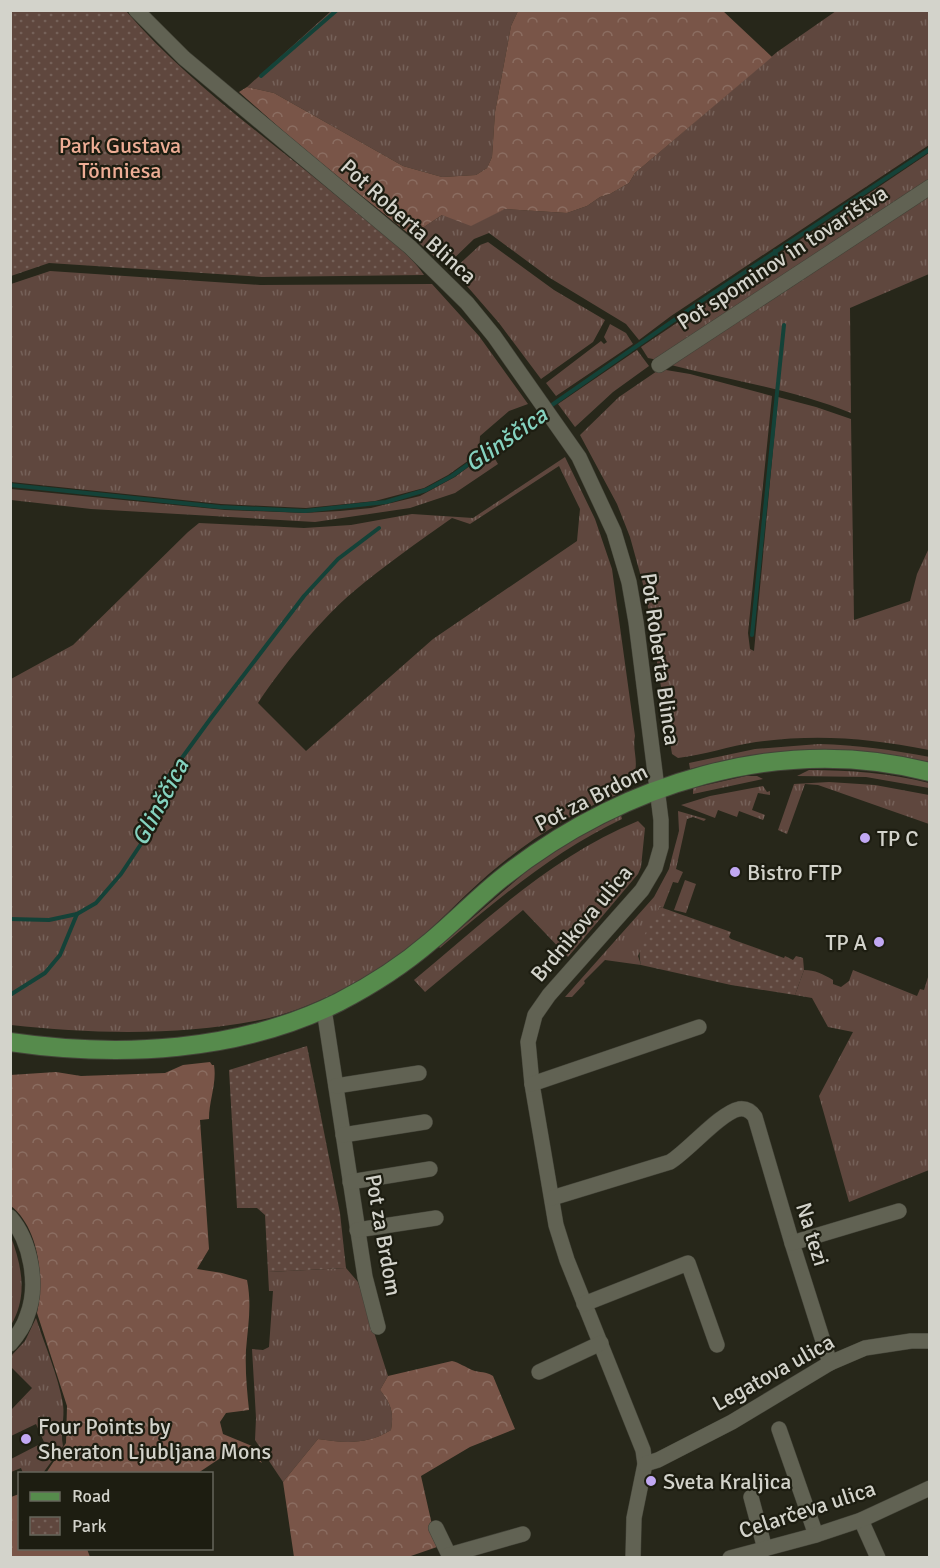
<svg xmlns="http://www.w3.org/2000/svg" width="940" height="1568" font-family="Signika,sans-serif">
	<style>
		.grass { fill: url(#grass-tufts); fill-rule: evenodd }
		.forest { fill: url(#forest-crowns) }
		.park { fill: url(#park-dots) }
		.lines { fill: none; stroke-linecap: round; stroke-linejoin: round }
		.stream { stroke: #144238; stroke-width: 4 }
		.minor-casing { stroke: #434338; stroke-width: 16 }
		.major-casing { stroke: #434338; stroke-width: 20 }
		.minor { stroke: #616253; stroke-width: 15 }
		.major { stroke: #568b4c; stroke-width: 18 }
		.poi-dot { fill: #c1a8f3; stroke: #1d1d11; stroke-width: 2 }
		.labels { text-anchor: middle; stroke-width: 4.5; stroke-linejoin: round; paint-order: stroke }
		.park-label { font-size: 22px; fill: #edad95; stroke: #1d1d11 }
		.street-label { font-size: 22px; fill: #d3d3cb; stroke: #1d1d11 }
		.poi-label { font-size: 22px; fill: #d3d3cb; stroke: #1d1d11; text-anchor: start }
		.water-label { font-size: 24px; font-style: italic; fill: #84d2bf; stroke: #1d1d11 }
	</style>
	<defs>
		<pattern id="grass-tufts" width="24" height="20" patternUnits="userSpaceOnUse" patternTransform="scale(1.5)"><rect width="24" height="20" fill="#5f473e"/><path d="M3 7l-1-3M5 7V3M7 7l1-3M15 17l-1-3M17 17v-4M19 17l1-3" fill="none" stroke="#756159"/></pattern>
		<pattern id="forest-crowns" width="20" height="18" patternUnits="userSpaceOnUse" patternTransform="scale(1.5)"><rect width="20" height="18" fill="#795548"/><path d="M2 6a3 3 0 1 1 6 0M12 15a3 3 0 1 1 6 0" fill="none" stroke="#8b6d61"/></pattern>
		<pattern id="park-dots" width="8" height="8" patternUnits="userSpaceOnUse" patternTransform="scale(1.5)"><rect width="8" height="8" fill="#5f473e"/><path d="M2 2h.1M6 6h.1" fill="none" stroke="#756159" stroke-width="1.8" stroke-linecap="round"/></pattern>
	</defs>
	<rect width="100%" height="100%" fill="#27271a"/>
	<g class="grass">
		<polygon points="331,11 518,11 511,26 495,112 492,157 487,168 476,175 442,177 403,166 274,93 247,87"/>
		<polygon points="836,11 929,11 929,145 671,316 639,340 626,324 550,278 489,233 474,239 447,265 435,257 409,234 421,229 442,215 492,214 505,209 567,213 587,206 600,197 610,194 629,183 635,173 777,52"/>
		<polygon points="929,153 929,181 658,360 648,358 641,347"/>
		<path d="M929,191V274L850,308L851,413C792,389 728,380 667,364Z"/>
		<polygon points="488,242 554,290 605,320 593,342 541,379 499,323 453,270 480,245"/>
		<polygon points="50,271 260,285 432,284 479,336 528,404 509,411 480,436 479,453 448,475 424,488 375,501 306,508 221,504 11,482 11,284"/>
		<polygon points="610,324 626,333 633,344 556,396 546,383 601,341 604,344 607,342 604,337"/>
		<polygon points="637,350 649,366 613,392 575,427 558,404"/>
		<path d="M660,369L690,374L772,396L748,633L750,649L754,651L778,397L816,407L851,419L854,620L910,601L917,574L929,548V750C867,738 817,734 756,742C729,746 704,755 678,758L672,754L646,595L630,537L617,504L580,435L619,397Z"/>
		<polygon points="492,454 498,464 455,493 410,508 315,522 91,509 11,500 11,489 225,510 304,513 340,511 371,508 420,496 455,477 483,456"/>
		<path d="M565,457L595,519L612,569L635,736C632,749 639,762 634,774C624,780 617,780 619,794C569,813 520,846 481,881C458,901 438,924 414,943C373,976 312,1010 260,1020C181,1036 91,1034 11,1025V679L73,645L188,532L199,523L304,528L351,525L412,514L473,518ZM559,466L580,509L577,541L433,639L306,751L258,703C281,668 321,619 353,592C384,566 418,542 452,518L470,524Z"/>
		<path d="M819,744C857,745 893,750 930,757L929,762C849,745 770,747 690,769L689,763L755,749Z"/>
		<path d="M809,770C850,770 889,773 929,783V788L866,777L797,776Z"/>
		<polygon points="746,776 757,776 763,779 693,794 693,788"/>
		<polygon points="829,782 875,785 929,795 929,824 818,785 805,784 787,834 778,830 794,784"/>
		<polygon points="763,786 767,792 770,791 770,795 758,793 752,810 765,815 763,820 739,811 737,817 718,810 715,818 681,805 710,796"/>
		<polygon points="678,811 706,819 704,821 693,817 687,819 676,869 683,872 678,883 673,882 663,908 660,907 638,956 641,965 605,960 584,981 585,983 572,997 565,997 654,897 669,869 672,857 679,831"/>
		<path d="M621,815L622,819C553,852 498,899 440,948L439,947L528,870L571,841Z"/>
		<path d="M638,821L645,828L641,867L638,874L568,957L523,910L425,992L414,980C484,922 552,856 638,821Z"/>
		<polygon points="685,880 696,884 686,913 674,910"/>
		<path d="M804,970C815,970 823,974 833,980V984L841,987L849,981L853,970L917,996L920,989L924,990L929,974V1170L849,1202L819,1096L853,1032L828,1027L812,998L795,995Z"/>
		<path d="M11,1237C22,1267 28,1296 11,1325Z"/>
		<path d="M346,1268L358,1282L388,1376L380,1390C391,1404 394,1412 391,1430C367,1445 344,1443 318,1439L283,1482L255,1440L256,1418L252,1349L263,1350L269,1347L273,1291H269L268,1272Z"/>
		<path d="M36,1318C45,1346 58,1375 63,1404C65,1419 60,1431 63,1446L43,1473H23L21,1468L11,1472V1459L44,1442L36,1424L11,1436V1410L32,1388L11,1367V1356L25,1341Z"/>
	</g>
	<g class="forest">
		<polygon points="518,11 723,11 772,57 635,173 629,183 610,194 600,197 587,206 567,213 505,209 471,226 442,215 421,229 409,234 300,146 239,92 247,87 274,93 403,166 442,177 476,175 487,168 492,157 495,112 511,26"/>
		<path d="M210,1062L212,1065H214C217,1083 209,1100 209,1119L200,1120L209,1249L197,1269L222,1273L247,1280C252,1305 248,1325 246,1350C245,1370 247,1391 249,1410L226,1413L220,1422L223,1434L252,1446L262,1463L245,1453L225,1455L198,1473H46L66,1443L67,1406L37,1313C44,1280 40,1229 11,1206L10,1075L56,1072L81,1076L165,1073L183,1065Z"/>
		<path d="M452,1361C460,1363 465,1367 472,1370C480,1373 486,1371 493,1376L515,1429L470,1447L421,1476L437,1547L408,1557H294L283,1482L318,1439C344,1443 367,1445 391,1430C394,1412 391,1404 380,1390L388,1376Z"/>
		<polygon points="19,1494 20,1548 87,1549 90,1557 11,1557 11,1497"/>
	</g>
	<g class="park">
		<path d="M10,11H126C188,83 270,140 343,201C367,222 407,249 424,275L262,277L49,263L11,276Z"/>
		<path d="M660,907L731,932L729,937L731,939L784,958L785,956L793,960L796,956L803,958L804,970L795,995L731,985L641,965C635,945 650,924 660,907Z"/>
		<polygon points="307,1046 340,1213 346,1268 268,1272 265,1215 257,1208 237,1208 229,1070"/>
	</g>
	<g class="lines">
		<g class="stream">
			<polyline points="261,76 337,10"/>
			<polyline points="775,251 778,263"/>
			<polyline points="549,407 703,300 930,149"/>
			<polyline points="10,485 220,507 305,511 386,502 426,490 452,476 543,411"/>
			<polyline points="752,635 784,325"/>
			<polyline points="10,919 49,920 77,914 96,903 121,874 145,838 168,777 211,718 304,596 338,559 379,528"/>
			<polyline points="10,995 45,973 60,955 77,914"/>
		</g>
		<defs>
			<g id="minor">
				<polyline points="136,10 184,58 221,89 410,247 467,303 494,336 579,457 614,532 629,582 636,622 661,820 661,847 655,868 642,890 549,995 535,1015 528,1042 532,1084 556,1225 567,1260 643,1450 645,1464 634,1518 633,1558"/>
				<polyline points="659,365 930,187"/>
				<polyline points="324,1009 365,1277 378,1327"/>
				<polyline points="532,1084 699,1027"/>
				<polyline points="336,1086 419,1073"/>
				<polyline points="343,1135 425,1122"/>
				<polyline points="350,1182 430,1169"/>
				<path d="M552,1198L670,1162C688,1151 720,1113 739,1109C746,1108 751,1111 755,1117L792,1243L830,1363"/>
				<path d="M10,1217C31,1241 39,1286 27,1316C24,1326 17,1336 10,1344"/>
				<polyline points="357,1230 436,1218"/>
				<polyline points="792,1243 899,1211"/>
				<polyline points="584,1304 688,1263 717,1345"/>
				<polyline points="539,1372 601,1343"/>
				<polyline points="779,1429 816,1535"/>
				<polyline points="645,1464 658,1460 732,1422 830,1363 865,1348 911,1341 930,1341"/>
				<polyline points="751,1497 765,1549"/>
				<polyline points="861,1520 878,1558"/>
				<polyline points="436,1528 449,1555"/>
				<polyline points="449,1558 449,1555 523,1534"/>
				<polyline points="730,1558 816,1535 861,1520 930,1488"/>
			</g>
			<path id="major" d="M10,1042C120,1058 239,1052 339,1002C372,985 403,965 431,941C455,921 477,898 502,878C621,784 779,733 930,772"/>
		</defs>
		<use href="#minor" class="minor-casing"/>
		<use href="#major" class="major-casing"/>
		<use href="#minor" class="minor"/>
		<use href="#major" class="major"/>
	</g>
	<g class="poi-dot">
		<circle cx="865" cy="838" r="6"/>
		<circle cx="735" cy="872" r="6"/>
		<circle cx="879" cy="942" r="6"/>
		<circle cx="26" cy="1439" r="6"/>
		<circle cx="651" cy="1481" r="6"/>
	</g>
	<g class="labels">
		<g class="park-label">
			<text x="120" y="153">Park Gustava<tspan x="120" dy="25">Tönniesa</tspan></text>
		</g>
		<g class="street-label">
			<text transform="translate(409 221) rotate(42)" y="8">Pot Roberta Blinca</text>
			<text transform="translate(782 257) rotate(-33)" y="8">Pot spominov in tovarištva</text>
			<text transform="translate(661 659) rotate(82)" y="8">Pot Roberta Blinca</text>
			<text transform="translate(591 797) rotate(-27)" y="8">Pot za Brdom</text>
			<text transform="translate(581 923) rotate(-50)" y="8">Brdnikova ulica</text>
			<text transform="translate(813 1234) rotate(73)" y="8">Na tezi</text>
			<text transform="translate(384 1235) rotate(80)" y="8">Pot za Brdom</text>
			<text transform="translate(773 1372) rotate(-29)" y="8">Legatova ulica</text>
			<text transform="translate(807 1509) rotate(-18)" y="8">Celarčeva ulica</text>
		</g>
		<g class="poi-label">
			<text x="877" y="846">TP C</text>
			<text x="747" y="880">Bistro FTP</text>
			<text x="867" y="950" text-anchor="end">TP A</text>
			<text x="38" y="1434">Four Points by<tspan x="38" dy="25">Sheraton Ljubljana Mons</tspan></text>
			<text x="663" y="1489">Sveta Kraljica</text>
		</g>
		<g class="water-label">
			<text transform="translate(506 439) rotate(-35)" y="8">Glinščica</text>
			<text transform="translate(160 802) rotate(-62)" y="8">Glinščica</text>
		</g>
	</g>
	<rect width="940" height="1568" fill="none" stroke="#d3d3cb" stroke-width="24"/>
	<rect x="18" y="1472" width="195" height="78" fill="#1d1d11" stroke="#66665b" stroke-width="1.5"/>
	<rect x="30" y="1492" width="30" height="9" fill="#568b4c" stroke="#66665b" stroke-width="1.5"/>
	<text x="72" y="1502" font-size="18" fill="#d3d3cb">Road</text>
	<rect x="30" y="1517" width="30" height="18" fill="url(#park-dots)" stroke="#66665b" stroke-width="1.5"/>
	<text x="72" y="1532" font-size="18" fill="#d3d3cb">Park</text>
</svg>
